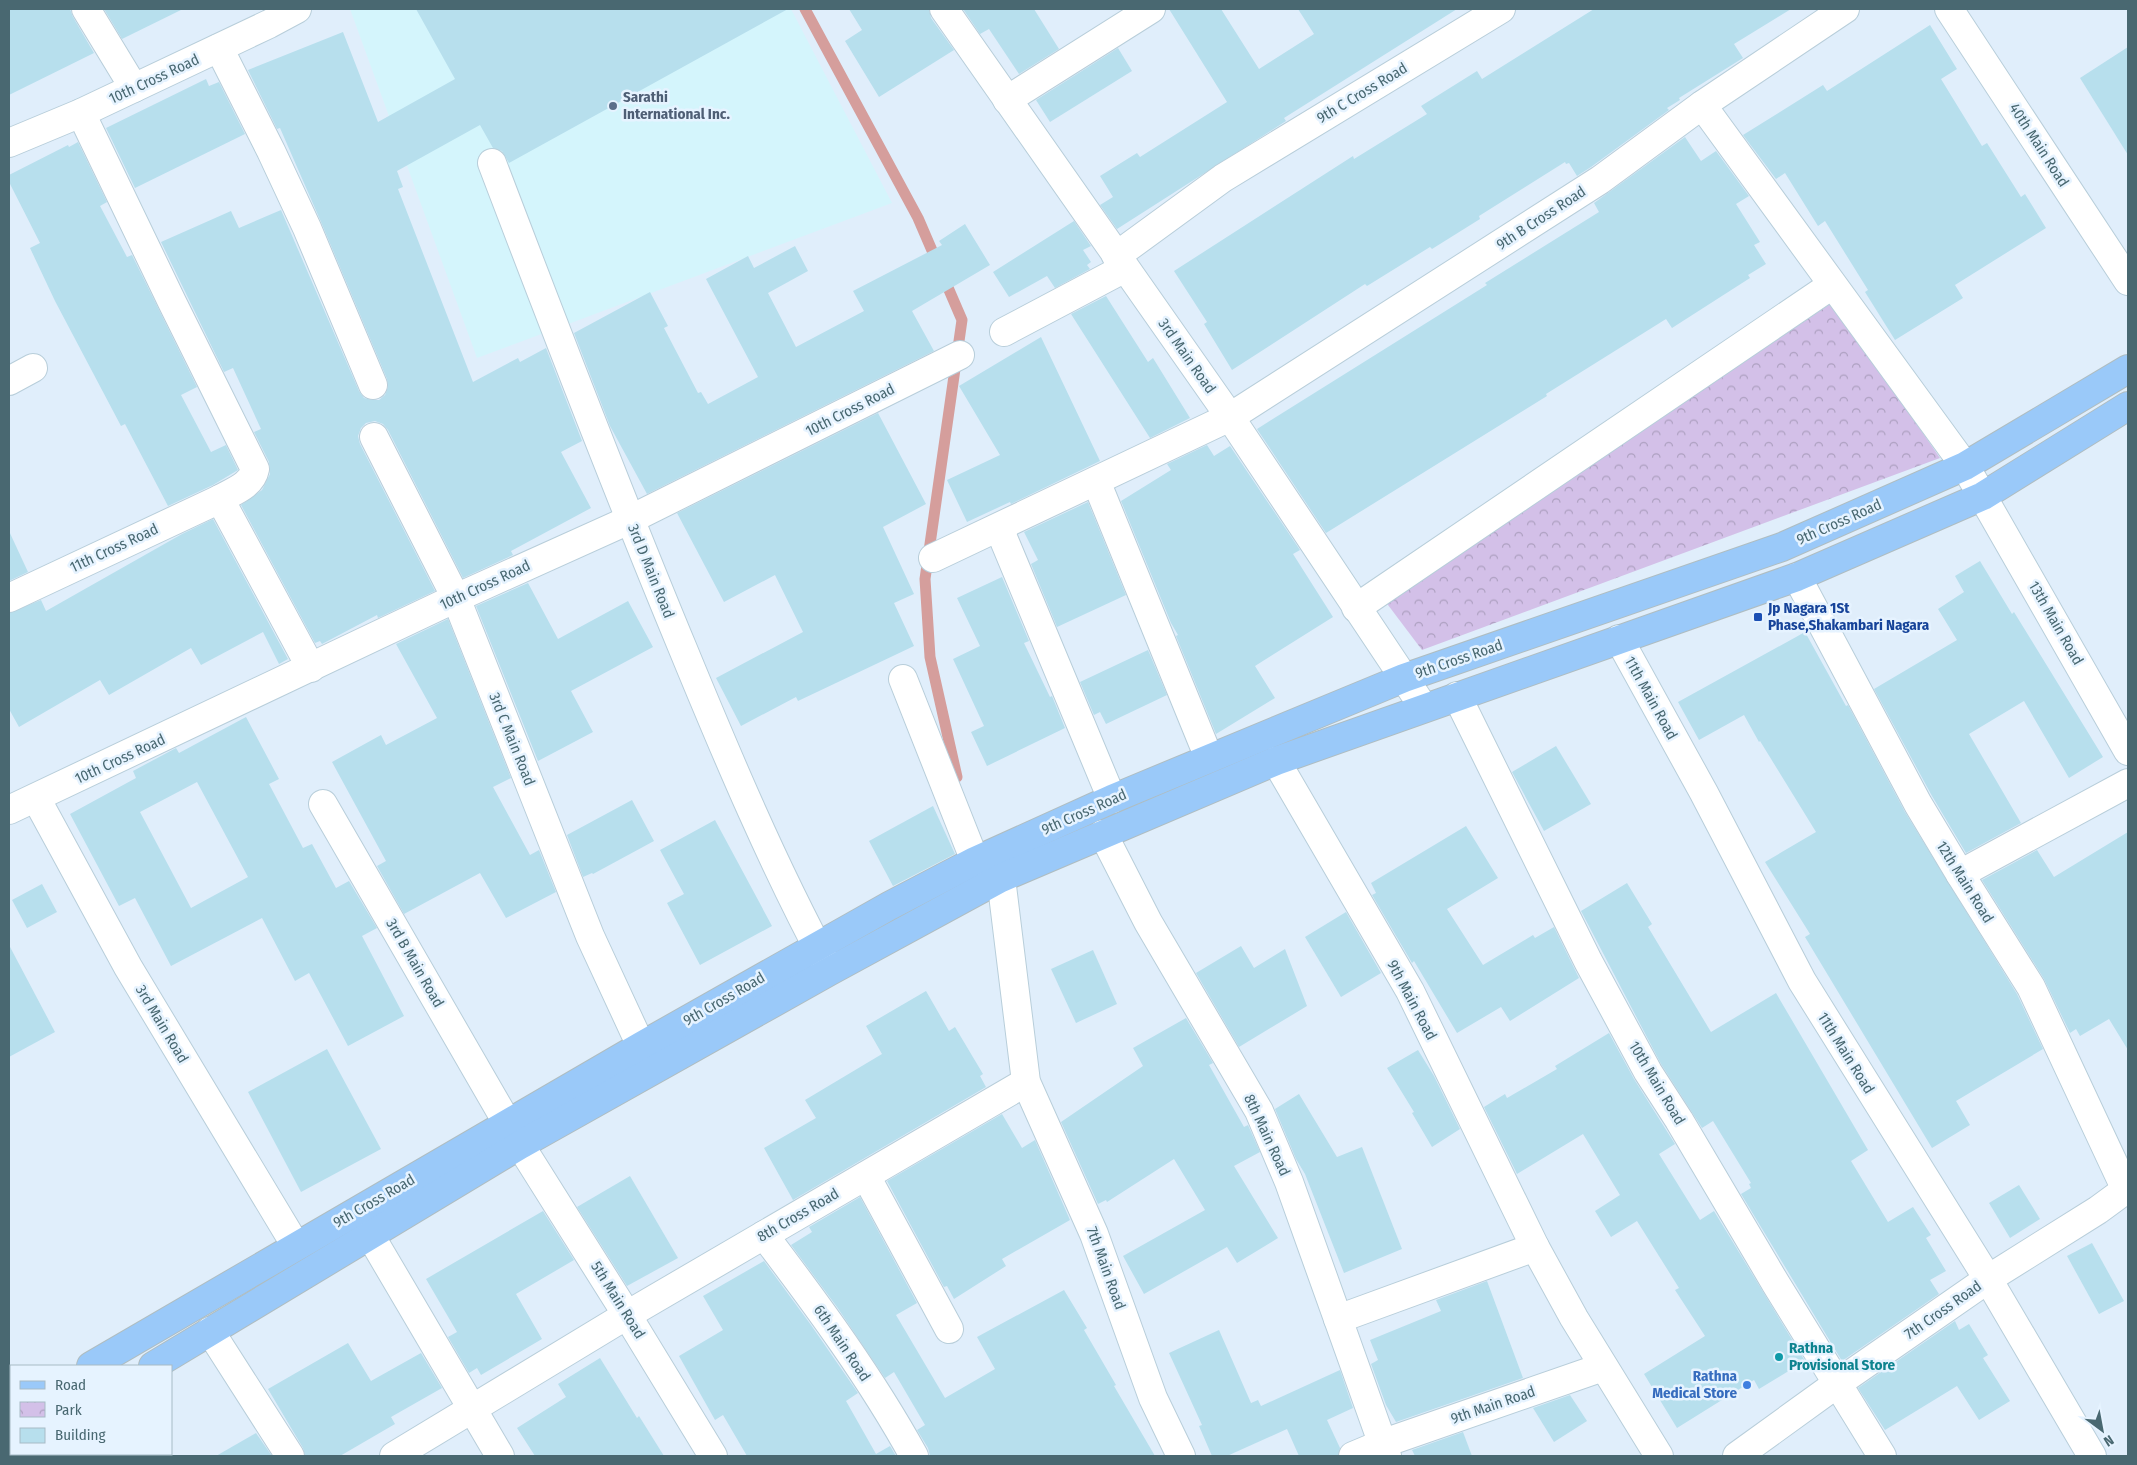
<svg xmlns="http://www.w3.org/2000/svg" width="2137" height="1465" font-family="'Fira Sans Condensed',sans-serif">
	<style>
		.commercial { fill: #d4f5fc }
		.park { fill: url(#park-crowns) }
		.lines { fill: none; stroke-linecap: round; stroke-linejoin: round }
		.stream { stroke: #d59e9c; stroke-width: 11 }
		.building { fill: #b7dfed; fill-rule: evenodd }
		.minor-casing { stroke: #b8ceda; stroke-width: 30 }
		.major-casing { stroke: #afbdc1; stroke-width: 30 }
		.minor { stroke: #fff; stroke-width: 28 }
		.major { stroke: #9ac9f9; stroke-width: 28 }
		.service-dot { fill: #5c6f8a; stroke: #e6f3ff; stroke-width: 2 }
		.transit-dot { fill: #1a4fb4; stroke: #e6f3ff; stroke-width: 2 }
		.culture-dot { fill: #0f9aa8; stroke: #e6f3ff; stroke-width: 2 }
		.shop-dot { fill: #3f7fe0; stroke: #e6f3ff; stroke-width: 2 }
		.labels { text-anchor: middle; stroke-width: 5; stroke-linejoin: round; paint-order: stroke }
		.street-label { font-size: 15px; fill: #496871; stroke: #e6f3ff }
		.service-label { font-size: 15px; font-weight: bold; fill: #4e5e75; stroke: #e6f3ff; text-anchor: start }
		.transit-label { font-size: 15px; font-weight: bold; fill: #164399; stroke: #e6f3ff; text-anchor: start }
		.culture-label { font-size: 15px; font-weight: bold; fill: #0d838f; stroke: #e6f3ff; text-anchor: start }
		.shop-label { font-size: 15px; font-weight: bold; fill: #366cbe; stroke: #e6f3ff; text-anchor: end }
	</style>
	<defs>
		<pattern id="park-crowns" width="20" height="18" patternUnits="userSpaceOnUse" patternTransform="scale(1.25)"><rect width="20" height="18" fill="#d3c0e8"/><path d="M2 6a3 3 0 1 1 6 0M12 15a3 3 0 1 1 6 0" fill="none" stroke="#ada0c0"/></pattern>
	</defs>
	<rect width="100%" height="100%" fill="#e0eefb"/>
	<polygon class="commercial" points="350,9 791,9 892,203 477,358"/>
	<polygon class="park" points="1833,302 1940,458 1422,650 1385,601"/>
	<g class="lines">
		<polyline class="stream" points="805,9 918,218 962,320 925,579 930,657 957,777"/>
	</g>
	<g class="building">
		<polygon points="9,9 70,9 73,17 94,53 9,95"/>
		<polygon points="104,9 183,9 122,39"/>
		<polygon points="416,9 788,9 509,163 502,151 493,148 480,125 397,171 403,187 398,189 473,382 518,358 520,362 546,348 582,441 561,452 591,508 511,551 513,555 463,578 388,430 383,424 375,421 366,423 361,428 358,436 360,444 435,591 378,618 377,615 322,644 320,641 315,643 241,505 262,490 270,474 269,462 254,432 261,429 233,368 224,372 161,242 231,211 239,228 281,210 359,391 364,398 372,400 379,400 385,395 388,387 387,379 321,222 280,128 277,129 248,70 343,32 378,122 455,79"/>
		<polygon points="849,9 929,9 931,18 954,50 879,97 845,41 862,30"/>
		<polygon points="963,9 1034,9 1059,49 1019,74 989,29 980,34"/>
		<polygon points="1169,9 1221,9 1259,69 1314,34 1298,9 1457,9 1284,118 1286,121 1117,229 1100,205 1113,197 1100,176 1137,153 1140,157 1227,102"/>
		<polygon points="1594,9 1791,9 1734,44 1743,58 1679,98 1680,100 1667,108 1669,110 1591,167 1577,176 1569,163 1566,164 1565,162 1479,216 1480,219 1432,249 1430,247 1367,286 1365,284 1232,370 1204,324 1207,322 1174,271 1353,156 1354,159 1427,114 1421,106 1477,71 1482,79"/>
		<polygon points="1930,25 1957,69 1941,79 1982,146 1987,143 2021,197 2025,194 2046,228 1955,285 1963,298 1895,340 1865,292 1868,290 1825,221 1818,226 1785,173 1776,179 1743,135 1823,85 1827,91"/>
		<polygon points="2128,47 2128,155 2080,78"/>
		<polygon points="1118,48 1132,71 1050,122 1036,100"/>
		<polygon points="206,79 209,86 219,82 245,134 135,188 106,128"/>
		<polygon points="1685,137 1701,161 1716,151 1749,196 1736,204 1760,242 1754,245 1766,264 1748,275 1750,278 1672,328 1666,319 1546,394 1547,396 1326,533 1257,429 1487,285 1485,283 1599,212 1594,203"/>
		<polygon points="78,142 107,202 100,206 127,257 132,255 197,387 181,395 211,452 226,445 238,470 213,485 168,506 125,424 121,426 55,301 30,248 40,243 9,182 9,175 68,145 69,147"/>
		<polygon points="1074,221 1091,246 1083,250 1091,262 1087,265 1090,269 1055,288 1047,276 1009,297 993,272"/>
		<polygon points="965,224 990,265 912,311 934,351 647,494 610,426 574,333 650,292 668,326 664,328 698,393 701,392 708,404 758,377 706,279 748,256 754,268 795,246 808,271 768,293 796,347 864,311 853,291 942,245 939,241"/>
		<polygon points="1106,296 1148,362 1153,358 1190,418 1150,438 1071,314"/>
		<polygon points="1041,337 1100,461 1011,504 1010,502 967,522 947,480 1000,455 959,386"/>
		<polygon points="878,413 926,504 883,527 914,594 894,603 914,646 798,701 796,697 741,726 716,678 803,632 775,575 724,602 677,513"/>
		<polygon points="1207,445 1214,456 1230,446 1300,550 1293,554 1333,617 1255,666 1275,698 1216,734 1176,636 1178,635 1171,623 1121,501 1171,470 1167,464"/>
		<polygon points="1088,502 1126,595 1057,627 1031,564 1038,560 1024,532"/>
		<polygon points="213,519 288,659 279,664 263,632 201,665 191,648 109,695 100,680 19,727 9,709 9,613 41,600 46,611 182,534"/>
		<polygon points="9,531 28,572 9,581"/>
		<polygon points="1980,561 2012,614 2014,612 2103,757 2069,778 2024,701 1969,734 2021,823 1966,853 1932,796 1874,689 1957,640 1938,609 1964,592 1955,576"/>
		<polygon points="1002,577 1029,641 1024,643 1050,697 1052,696 1065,728 987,766 971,732 984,726 953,659 980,646 957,598"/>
		<polygon points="528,583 558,639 628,601 653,647 571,691 593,732 538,761 476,606"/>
		<polygon points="448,619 511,778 493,787 530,855 539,850 556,892 506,918 480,873 404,914 377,866 386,861 332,762 381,735 386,745 437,718 396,644"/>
		<polygon points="1805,632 1846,706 1848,705 1905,812 2017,994 2043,1049 1956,1101 1970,1125 1932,1148 1805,937 1810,934 1765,862 1816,832 1760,741 1759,742 1744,715 1699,740 1678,702"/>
		<polygon points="1148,650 1167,695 1106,724 1100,712 1094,715 1080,682"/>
		<path d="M246,717L279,779L269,784L303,848L312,844L336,888L349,881L377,928L362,936L404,1016L348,1046L309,973L295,981L262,918L171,966L135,898L119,906L70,814L136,778L133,771L176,748L179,753ZM197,782L248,877L191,908L140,812Z"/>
		<polygon points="1556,746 1591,804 1544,831 1512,772"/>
		<polygon points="632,800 654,841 593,874 592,873 583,877 567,835"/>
		<polygon points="933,806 955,854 893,886 869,841"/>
		<polygon points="715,820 772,926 700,965 667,903 684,894 660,850"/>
		<polygon points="1466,826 1498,878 1447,909 1483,965 1533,935 1535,938 1554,927 1579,978 1510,1021 1501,1007 1457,1033 1414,961 1412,963 1372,895 1376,893 1371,883"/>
		<polygon points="2128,832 2128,1050 2109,1019 2080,1036 2076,1029 2070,1033 2044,979 1982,880 2037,850 2054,877"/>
		<polygon points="1627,883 1652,924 1648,927 1711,1032 1776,993 1868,1150 1851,1161 1888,1222 1913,1207 1931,1235 1926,1238 1946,1271 1930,1280 1939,1294 1842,1361 1741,1194 1751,1188 1749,1184 1751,1183 1713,1121 1702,1128 1661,1064 1581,911"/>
		<polygon points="42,884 57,912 27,928 12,900"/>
		<polygon points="1346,912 1381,973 1341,997 1305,937"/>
		<polygon points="9,945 55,1032 9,1057"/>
		<polygon points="1241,946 1254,968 1285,949 1307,1006 1239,1047 1196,973"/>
		<polygon points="1093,950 1117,1004 1076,1023 1051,969"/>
		<polygon points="926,991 949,1031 955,1027 983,1074 980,1076 986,1087 793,1200 764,1148 816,1118 805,1100 882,1054 866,1026"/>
		<polygon points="1186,1018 1213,1063 1209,1065 1244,1127 1248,1125 1260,1152 1234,1166 1278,1238 1237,1263 1227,1247 1144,1294 1123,1256 1205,1210 1174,1159 1107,1202 1106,1200 1098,1204 1061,1122 1143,1066 1133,1048"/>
		<polygon points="1609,1033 1634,1079 1675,1144 1659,1154 1700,1220 1714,1211 1805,1361 1759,1389 1754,1380 1677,1428 1644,1374 1705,1336 1675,1290 1679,1288 1637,1221 1611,1237 1595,1211 1620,1195 1583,1134 1517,1174 1484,1107 1505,1094 1507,1098 1557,1069 1555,1066"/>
		<polygon points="327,1049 381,1149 301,1192 248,1092"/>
		<polygon points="1418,1050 1434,1076 1460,1129 1432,1147 1412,1113 1414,1112 1387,1068"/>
		<polygon points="1299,1094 1337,1157 1362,1147 1402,1249 1344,1273 1305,1174 1296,1159 1275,1109"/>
		<polygon points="1002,1114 1022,1148 1035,1140 1070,1220 1002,1259 1006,1266 954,1299 947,1286 944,1287 887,1181"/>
		<polygon points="630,1176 678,1258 627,1286 577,1207"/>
		<polygon points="2019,1185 2040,1219 2010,1238 1989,1203"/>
		<polygon points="860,1197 917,1303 896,1315 945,1398 995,1369 977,1337 1064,1290 1087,1328 1084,1330 1116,1385 1114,1386 1155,1456 930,1456 928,1448 917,1430 925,1425 894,1372 885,1378 837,1307 791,1245 812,1232 809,1227"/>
		<polygon points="543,1211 574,1260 516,1294 542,1339 481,1375 477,1368 469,1373 448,1337 457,1332 426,1279"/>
		<polygon points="2092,1243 2124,1301 2099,1314 2067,1256"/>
		<polygon points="764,1261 811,1325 858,1393 846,1401 876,1454 890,1446 896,1456 747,1456 723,1415 715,1420 679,1356 723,1330 703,1296"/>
		<polygon points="1487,1281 1523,1378 1396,1422 1386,1405 1371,1364 1378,1360 1370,1340 1441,1311 1436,1300"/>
		<polygon points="1955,1321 1959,1330 1969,1324 1988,1355 1983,1358 2010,1401 1979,1420 1957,1386 1885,1430 1858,1388"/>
		<polygon points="1219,1330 1251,1403 1258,1400 1261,1406 1340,1370 1353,1408 1327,1420 1340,1448 1338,1456 1299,1456 1287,1429 1227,1456 1212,1456 1199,1426 1202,1425 1169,1353"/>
		<polygon points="348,1343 371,1381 421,1353 442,1388 391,1417 395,1424 340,1456 305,1456 303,1448 268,1389"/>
		<polygon points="600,1358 637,1418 639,1416 664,1456 535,1456 517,1428 566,1397 558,1384"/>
		<polygon points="1570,1395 1587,1421 1554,1442 1533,1408"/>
		<polygon points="1463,1432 1472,1456 1415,1456 1412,1450"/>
		<polygon points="256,1433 272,1456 216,1456"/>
	</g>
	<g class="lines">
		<defs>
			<g id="minor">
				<polyline points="86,9 134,88"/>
				<polyline points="944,9 1230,417 1424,708"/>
				<polyline points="1949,9 2128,281"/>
				<polyline points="219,48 271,151 307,228 373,385"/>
				<polyline points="1007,100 1151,9"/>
				<polyline points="1702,105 1965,466 2128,751"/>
				<path d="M81,113L172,302L255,469C252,485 234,491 220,499L311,668"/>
				<polyline points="9,143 81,113 269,24 297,9"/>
				<path d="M492,163C554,326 616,488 683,649C727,756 773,865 828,967"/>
				<polyline points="1116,256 1223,178 1501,9"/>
				<polyline points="1004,332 1125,268"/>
				<polyline points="9,381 33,368"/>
				<polyline points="374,437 456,598 590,936 641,1046"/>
				<polyline points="1096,481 1209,758"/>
				<polyline points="999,528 1112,799"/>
				<polyline points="933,558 1230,417 1600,180 1702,105 1845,9"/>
				<polyline points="1797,577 1918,804 1960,874 2031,987 2126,1190"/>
				<polyline points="9,598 220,499"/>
				<polyline points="1356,608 1832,285"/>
				<polyline points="1619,639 1704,793 1802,981 1988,1279 2092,1456"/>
				<polyline points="903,679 975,861"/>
				<polyline points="1457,696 1588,961 1648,1072 1679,1120 1776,1284 1882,1456"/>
				<polyline points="1276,761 1410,991 1535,1247 1574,1318 1659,1456"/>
				<polyline points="36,798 128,967 296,1246"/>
				<polyline points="323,804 520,1145 627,1315 713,1456"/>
				<polyline points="9,810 456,598 629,520 960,355"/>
				<polyline points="1103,834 1148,922 1259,1111 1289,1182 1387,1456"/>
				<polyline points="1960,874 2128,783"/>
				<polyline points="1001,878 1026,1082 1094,1234 1153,1398 1181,1456"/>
				<polyline points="866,1176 949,1329"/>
				<polyline points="370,1235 500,1456"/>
				<path d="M764,1235C818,1306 871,1378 914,1456"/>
				<polyline points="1338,1319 1535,1247"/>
				<polyline points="210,1331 290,1456"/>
				<polyline points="81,1454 82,1456"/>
				<polyline points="394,1456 627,1315 1026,1082"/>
				<polyline points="1353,1456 1384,1443 1603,1367"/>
				<polyline points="1737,1456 1838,1383 1988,1279 2098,1210 2128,1188"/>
			</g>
			<g id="major">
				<polyline points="91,1366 641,1046 889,906 975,861 1112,799 1404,678 1782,547 1965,466 2128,369"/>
				<polyline points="153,1366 520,1145 830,971 1001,878 1276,761 1797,577 1983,496 2128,406"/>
				<polyline points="9,1415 11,1413"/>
				<polyline points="9,1450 11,1448"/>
			</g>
		</defs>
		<use href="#minor" class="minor-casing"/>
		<use href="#major" class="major-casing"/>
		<use href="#minor" class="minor"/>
		<use href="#major" class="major"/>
	</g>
	<circle class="service-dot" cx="613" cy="106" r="5"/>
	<rect class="transit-dot" x="1753" y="612" width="10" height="10" rx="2.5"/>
	<circle class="culture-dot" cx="1779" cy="1357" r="5"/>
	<circle class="shop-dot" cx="1747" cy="1385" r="5"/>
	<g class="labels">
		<g class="street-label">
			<text transform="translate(154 79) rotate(-25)" y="5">10th Cross Road</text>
			<text transform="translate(1362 93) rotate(-31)" y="5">9th C Cross Road</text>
			<text transform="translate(2039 145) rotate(57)" y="5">40th Main Road</text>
			<text transform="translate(1541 218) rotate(-33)" y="5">9th B Cross Road</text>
			<text transform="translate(1187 356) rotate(55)" y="5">3rd Main Road</text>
			<text transform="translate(850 410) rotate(-27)" y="5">10th Cross Road</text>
			<text transform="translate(1839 522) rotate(-24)" y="5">9th Cross Road</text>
			<text transform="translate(114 548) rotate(-25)" y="5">11th Cross Road</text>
			<text transform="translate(651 571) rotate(68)" y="5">3rd D Main Road</text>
			<text transform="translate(485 585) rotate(-25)" y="5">10th Cross Road</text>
			<text transform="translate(2056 623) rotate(60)" y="5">13th Main Road</text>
			<text transform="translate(1459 659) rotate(-19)" y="5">9th Cross Road</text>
			<text transform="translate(1651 698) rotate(61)" y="5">11th Main Road</text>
			<text transform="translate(512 739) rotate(68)" y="5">3rd C Main Road</text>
			<text transform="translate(120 759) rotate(-25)" y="5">10th Cross Road</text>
			<text transform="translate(1084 812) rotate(-24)" y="5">9th Cross Road</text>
			<text transform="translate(1965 882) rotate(58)" y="5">12th Main Road</text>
			<text transform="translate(415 963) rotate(60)" y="5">3rd B Main Road</text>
			<text transform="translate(724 999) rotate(-30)" y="5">9th Cross Road</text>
			<text transform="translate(1412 1000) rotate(62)" y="5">9th Main Road</text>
			<text transform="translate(162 1024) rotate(59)" y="5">3rd Main Road</text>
			<text transform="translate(1846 1053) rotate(58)" y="5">11th Main Road</text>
			<text transform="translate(1657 1083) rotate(59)" y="5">10th Main Road</text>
			<text transform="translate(1267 1135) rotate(65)" y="5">8th Main Road</text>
			<text transform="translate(374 1201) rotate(-30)" y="5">9th Cross Road</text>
			<text transform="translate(798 1215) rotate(-30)" y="5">8th Cross Road</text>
			<text transform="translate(1106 1268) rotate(70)" y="5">7th Main Road</text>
			<text transform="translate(618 1300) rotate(58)" y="5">5th Main Road</text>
			<text transform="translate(1943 1310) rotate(-35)" y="5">7th Cross Road</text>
			<text transform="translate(842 1343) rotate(56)" y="5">6th Main Road</text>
			<text transform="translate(1493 1405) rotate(-19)" y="5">9th Main Road</text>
		</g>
		<g class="service-label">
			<text x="623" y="102">Sarathi<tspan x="623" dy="17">International Inc.</tspan></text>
		</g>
		<g class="transit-label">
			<text x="1768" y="613">Jp Nagara 1St<tspan x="1768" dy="17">Phase,Shakambari Nagara</tspan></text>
		</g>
		<g class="culture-label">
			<text x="1789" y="1353">Rathna<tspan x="1789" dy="17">Provisional Store</tspan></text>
		</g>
		<g class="shop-label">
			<text x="1737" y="1381">Rathna<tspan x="1737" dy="17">Medical Store</tspan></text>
		</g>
	</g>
	<rect width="2137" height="1465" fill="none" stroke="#496871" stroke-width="20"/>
	<rect x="10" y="1365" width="162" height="90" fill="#e6f3ff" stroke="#a7bbc6"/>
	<rect x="20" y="1381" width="25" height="8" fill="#9ac9f9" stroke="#a7bbc6"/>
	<text x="55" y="1390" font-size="15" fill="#496871">Road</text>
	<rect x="20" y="1402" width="25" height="15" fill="url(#park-crowns)" stroke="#a7bbc6"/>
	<text x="55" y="1415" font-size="15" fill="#496871">Park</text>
	<rect x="20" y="1428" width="25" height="15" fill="#b7dfed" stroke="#a7bbc6"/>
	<text x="55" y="1440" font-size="15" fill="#496871">Building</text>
	<g transform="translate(2102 1430) rotate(148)" stroke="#e6f3ff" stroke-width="4" paint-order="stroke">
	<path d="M0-4L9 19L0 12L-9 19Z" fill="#496871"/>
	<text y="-8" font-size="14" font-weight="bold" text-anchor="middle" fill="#496871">N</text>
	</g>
</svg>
